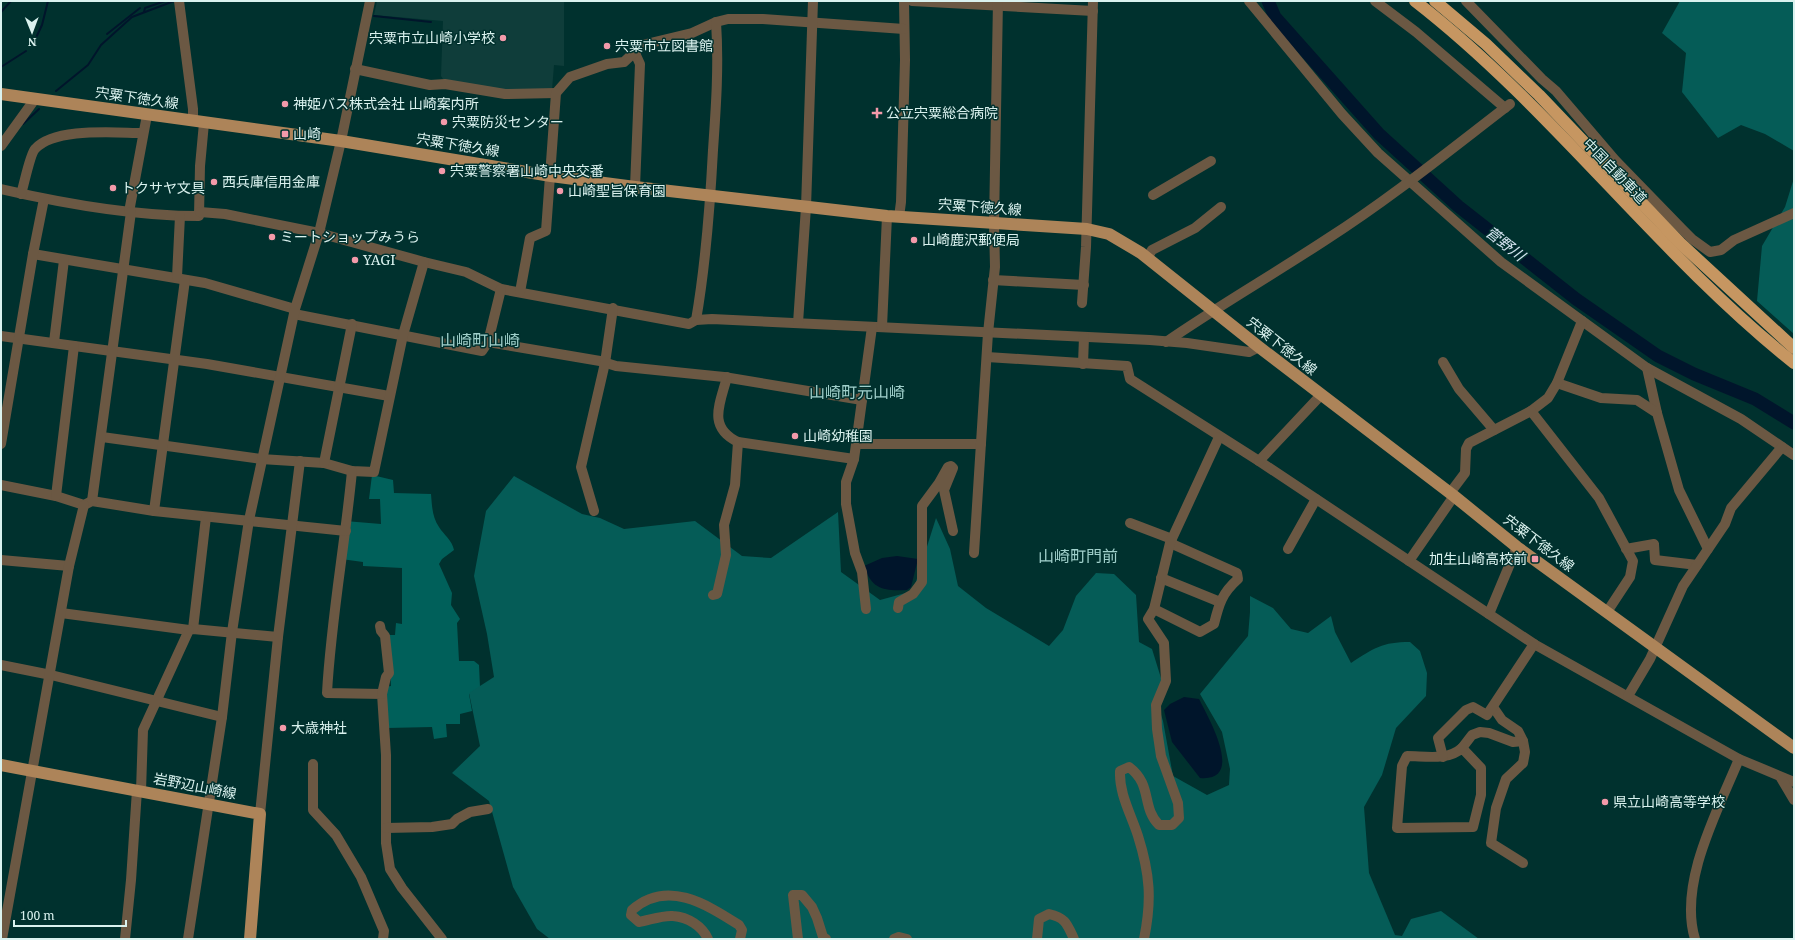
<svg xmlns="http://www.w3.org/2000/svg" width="1795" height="940" font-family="'Noto Serif','Noto Sans JP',serif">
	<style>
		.built { fill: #0f3d3a }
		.green { fill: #00605a }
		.forest { fill: #055c57 }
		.water { fill: #00152b }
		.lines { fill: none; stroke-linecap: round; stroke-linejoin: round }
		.stream { stroke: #00152b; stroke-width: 2 }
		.river { stroke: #00152b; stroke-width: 13 }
		.minor { stroke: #6b5843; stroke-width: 10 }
		.major { stroke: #ad8459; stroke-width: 12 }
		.highway { stroke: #c69661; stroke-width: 12 }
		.poi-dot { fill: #f39aaa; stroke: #00312e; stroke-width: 1.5 }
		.labels { text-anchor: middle; stroke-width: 3; stroke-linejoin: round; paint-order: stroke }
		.poi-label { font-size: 14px; fill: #daf2ef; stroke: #00312e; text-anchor: start }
		.street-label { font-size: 14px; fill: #daf2ef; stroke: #00312e }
		.water-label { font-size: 15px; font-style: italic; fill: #d6e4f2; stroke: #00312e }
		.quarter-label { font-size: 16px; fill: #a0d0cb; stroke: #00312e }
	</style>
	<rect width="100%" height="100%" fill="#00312e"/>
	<polygon class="built" points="377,1 564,1 564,66 554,65 552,90 509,91 443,79 441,76 443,21 374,15"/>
	<path class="green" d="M372,475L393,480L394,493L431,494C432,505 432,517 439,527C444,535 452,540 454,550L442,559L439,564L452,593L451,605L460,619L457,623L459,661H474L479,665L480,687L469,694L472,711L460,714V724H446L447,737L434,739L432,727L387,728L385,687L391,686L388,635H395L396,623L402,624V568L363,566V562L341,559L345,521L381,524L380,499H369Z"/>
	<g class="forest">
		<polygon points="1680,1 1794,1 1794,151 1765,134 1741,125 1718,138 1682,92 1686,53 1662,33"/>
		<polygon points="1794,178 1794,334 1757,301 1762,246 1785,207"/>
		<path d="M514,476L582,514L600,518L624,529L695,521L742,556L771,558L838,512L841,572L880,600L913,591L936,518L950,549L958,586L986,608L1049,646L1063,630L1076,596L1096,573L1114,574L1136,595L1139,642L1152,649L1165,691L1156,699L1163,721L1173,776L1207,795L1229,785L1230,769L1222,732L1200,694L1248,636L1250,612V596L1273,608L1291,629L1308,633L1331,616L1335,632L1351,663C1374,648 1382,642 1410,642L1420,651L1427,673L1426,696L1396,728L1382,775L1364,807L1369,873L1395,935L1402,936L1411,919L1441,911L1479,939H550L537,929L513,887L489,801L452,773L480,746L469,693L494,677L487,634L474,576L486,511Z"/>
	</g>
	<g class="water">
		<path d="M897,556L918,559L911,587L907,590C884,591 872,590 864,566L882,558Z"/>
		<path d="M1184,697L1199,699C1208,717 1246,782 1200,778L1172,742L1164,710L1170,704Z"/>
	</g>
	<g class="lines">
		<g class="stream">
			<polyline points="1,12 11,1"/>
			<polyline points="144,12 145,8 165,1"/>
			<polyline points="374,16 431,22"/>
			<polyline points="107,34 140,8"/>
			<polyline points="34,42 42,25 48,1"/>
			<polyline points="1,67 26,51"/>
			<polyline points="56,91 88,65 101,45 132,17 174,1"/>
			<polyline points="23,124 39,109"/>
		</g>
		<polyline class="river" points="1268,1 1275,17 1379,134 1458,206 1576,299 1658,356 1694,374 1755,399 1794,423"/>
		<g class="minor">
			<polyline points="179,1 193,109 193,121"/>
			<polyline points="912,1 1093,11"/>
			<polyline points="1249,1 1342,114 1378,153 1501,262 1647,368 1741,419 1794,455"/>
			<polyline points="1375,1 1416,32 1505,108"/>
			<polyline points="1466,1 1542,79 1556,91 1615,160 1682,229 1692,239 1710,252 1721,250 1734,240 1794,213"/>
			<polyline points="635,53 640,64 635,187"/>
			<polyline points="355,69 430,85 445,84 505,94 556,93"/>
			<polyline points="1,146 35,99"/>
			<path d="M1,189C66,204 133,216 199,216L200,166L204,123"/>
			<path d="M21,194C24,185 30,154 35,149C55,127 115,133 143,133"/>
			<polyline points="1153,195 1211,161"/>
			<polyline points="129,212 147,115"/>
			<polyline points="200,212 225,214 319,233 424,262 466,272 501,289 689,324 696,320 712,319 1150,340 1187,343 1249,352 1259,347"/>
			<polyline points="899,217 901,202 905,60 904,1"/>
			<polyline points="33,254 205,283 295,309"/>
			<polyline points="1147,258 1152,250 1195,228 1221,207"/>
			<polyline points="177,277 180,216"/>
			<polyline points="993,280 1084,285"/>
			<polyline points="520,292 530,238 546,231 556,93 570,77 607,64 624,62 642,45 692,33 716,22 728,19 763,19 904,29"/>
			<polyline points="1082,303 1086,247 1093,1"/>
			<polyline points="294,314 482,351 488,342 600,361 616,366 724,377 862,400"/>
			<path d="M696,320C706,263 710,207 713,150C716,107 719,65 716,22"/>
			<polyline points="798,323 806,207 813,1"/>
			<polyline points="882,327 887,216"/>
			<polyline points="1,336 207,364 389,396"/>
			<polyline points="54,342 64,260"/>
			<polyline points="488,342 501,289"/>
			<path d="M1166,342C1218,306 1274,274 1327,239C1391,198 1450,150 1510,104"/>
			<polyline points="987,357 1127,366 1130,379 1259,461 1534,644 1739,759 1794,782"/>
			<polyline points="1443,362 1459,389 1494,430"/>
			<polyline points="1083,364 1084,337"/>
			<polyline points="1647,368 1657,413"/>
			<path d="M727,377C720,404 707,427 738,442L854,459"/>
			<polyline points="1557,383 1601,398 1637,400 1657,413 1679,490 1708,549"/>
			<polyline points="1531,411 1548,398 1557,383 1582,321"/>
			<polyline points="102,437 261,459 324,463 352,471 374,472 403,335 424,262"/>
			<polyline points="1,444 33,254 44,199"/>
			<polyline points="856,444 981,444"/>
			<polyline points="1259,461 1321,395"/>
			<polyline points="324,463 352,324"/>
			<path d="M352,471C345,545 331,619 327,693L382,694L386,755V843L390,869L402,888L442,939"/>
			<polyline points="1,485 56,496 84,505 92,501 154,511 346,531"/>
			<polyline points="1450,493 1465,473 1466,449 1469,443 1531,411 1599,498 1633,561 1630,577 1607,612"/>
			<polyline points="56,496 74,346"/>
			<polyline points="92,501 131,212"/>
			<polyline points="154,511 185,280"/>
			<polyline points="594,511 581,467 605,363 613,308"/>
			<polyline points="1130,523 1172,539"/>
			<polyline points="1288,549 1316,499"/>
			<polyline points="1626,549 1654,544 1655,560 1697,565"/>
			<polyline points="974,553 988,333 995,267 994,223 998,1"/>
			<polyline points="1,560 69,566"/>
			<polyline points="1409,561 1454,496"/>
			<polyline points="1161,578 1220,602"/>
			<polyline points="713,595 717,594 726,555 724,525 735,485 738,442"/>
			<polyline points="898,608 899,602 913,594 922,582 922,506 939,483 948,467 951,466 953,468 944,490 953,531"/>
			<polyline points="866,609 862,572 855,553 846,504 846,482 854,459 872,327"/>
			<path d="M1154,609L1200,632L1214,624C1219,604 1222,593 1238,579L1237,573L1170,543"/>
			<polyline points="61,613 189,630 193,629 278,637"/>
			<polyline points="1489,614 1517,547"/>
			<polyline points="380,626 381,631 385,636 389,673 386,677 382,694"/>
			<polyline points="193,629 206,517"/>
			<polyline points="1,665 51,675 222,717"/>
			<polyline points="1628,696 1650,659 1683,586 1725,524 1731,508 1782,447"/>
			<polyline points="1493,707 1502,720 1518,731 1523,741 1525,752 1523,763 1506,779 1496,808 1491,843 1523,863"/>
			<path d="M1462,748L1481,768V795L1473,827L1397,828L1402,766L1407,756C1425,756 1448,761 1462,748Z"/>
			<polyline points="1462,748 1472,735 1480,732 1489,733 1513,742 1523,741"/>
			<polyline points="1443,757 1438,738 1466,710 1473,707 1487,715 1534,644"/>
			<polyline points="313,764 313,810 336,835 361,877 384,931 383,939"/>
			<polyline points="1781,778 1794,800"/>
			<polyline points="141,791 143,730 189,630"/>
			<polyline points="260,814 278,637 300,461"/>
			<polyline points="386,828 432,827 452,824 457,819 470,812 488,809"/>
			<polyline points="2,939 69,566 84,505"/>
			<polyline points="125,939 131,880 137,790"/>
			<polyline points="188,939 222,717 232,632 249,520 295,309 319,233 341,141 370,1"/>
			<path d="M708,939C702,926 688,917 673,916C663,915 650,920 639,922L631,915L632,910C667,879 706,904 739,925L742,930L740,939"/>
			<polyline points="798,939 793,895 802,895 812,907 817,918 823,937 826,939"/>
			<polyline points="894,939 899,937 907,939"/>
			<path d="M1037,939L1039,919L1049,914C1066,918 1067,924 1074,939"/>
			<path d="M1144,939C1152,900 1150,874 1138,836C1131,814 1119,794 1120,771L1129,767C1153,785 1141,807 1159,825H1172L1179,818L1178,803L1161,756L1157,729L1156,705L1166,681L1164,643L1148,619L1154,609L1170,543L1219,437"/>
			<path d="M1695,939C1678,883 1718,810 1739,759"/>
		</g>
		<g class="major">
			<polyline points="1,94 341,141 551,176 635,187 887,216 1087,229 1109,234 1141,253 1259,347 1454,496 1517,547 1794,748"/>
			<polyline points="1,765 260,814 250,939"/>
		</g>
		<g class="highway">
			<path d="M1415,1C1553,108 1657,254 1794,363"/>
			<polyline points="1435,1 1486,44 1539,95 1680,243 1794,348"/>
		</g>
	</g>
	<g class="poi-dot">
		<circle cx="503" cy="38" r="4"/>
		<circle cx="607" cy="46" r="4"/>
		<circle cx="285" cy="104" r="4"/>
		<path d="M875 107h4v4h4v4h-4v4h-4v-4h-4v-4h4z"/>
		<circle cx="444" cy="122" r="4"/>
		<rect x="281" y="130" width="8" height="8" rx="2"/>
		<circle cx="442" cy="171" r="4"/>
		<circle cx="214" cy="182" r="4"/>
		<circle cx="113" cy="188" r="4"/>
		<circle cx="560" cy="191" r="4"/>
		<circle cx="272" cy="237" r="4"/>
		<circle cx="914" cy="240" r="4"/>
		<circle cx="355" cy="260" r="4"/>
		<circle cx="795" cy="436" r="4"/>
		<rect x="1531" y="555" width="8" height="8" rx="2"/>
		<circle cx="283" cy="728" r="4"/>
		<circle cx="1605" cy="802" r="4"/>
	</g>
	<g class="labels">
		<g class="poi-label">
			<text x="495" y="43" text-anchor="end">宍粟市立山崎小学校</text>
			<text x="615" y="51">宍粟市立図書館</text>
			<text x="293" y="109">神姫バス株式会社 山崎案内所</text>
			<text x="886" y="118">公立宍粟総合病院</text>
			<text x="452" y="127">宍粟防災センター</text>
			<text x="293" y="139">山崎</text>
			<text x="450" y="176">宍粟警察署山崎中央交番</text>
			<text x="222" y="187">西兵庫信用金庫</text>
			<text x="121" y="193">トクサヤ文具</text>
			<text x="568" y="196">山崎聖旨保育園</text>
			<text x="280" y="242">ミートショップみうら</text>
			<text x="922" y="245">山崎鹿沢郵便局</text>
			<text x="363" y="265">YAGI</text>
			<text x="803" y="441">山崎幼稚園</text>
			<text x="1527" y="564" text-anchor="end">加生山崎高校前</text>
			<text x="291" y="733">大歳神社</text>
			<text x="1613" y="807">県立山崎高等学校</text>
		</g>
		<g class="street-label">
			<text transform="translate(137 98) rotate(8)" y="5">宍粟下徳久線</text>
			<text transform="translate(458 145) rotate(9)" y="5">宍粟下徳久線</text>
			<text transform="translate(1615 171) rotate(46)" y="5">中国自動車道</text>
			<text transform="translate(980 207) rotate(4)" y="5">宍粟下徳久線</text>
			<text transform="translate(1282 346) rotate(38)" y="5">宍粟下徳久線</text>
			<text transform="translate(1539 543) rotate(37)" y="5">宍粟下徳久線</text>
			<text transform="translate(195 786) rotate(11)" y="5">岩野辺山崎線</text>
		</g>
		<g class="water-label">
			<text transform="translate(1505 244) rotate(38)" y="5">菅野川</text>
		</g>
		<g class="quarter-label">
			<text x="480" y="346">山崎町山崎</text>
			<text x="857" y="398">山崎町元山崎</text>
			<text x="1078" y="562">山崎町門前</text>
		</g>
	</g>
	<rect width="1795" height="940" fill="none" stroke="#daf2ef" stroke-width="4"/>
	<g transform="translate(32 32) rotate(179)" stroke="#00312e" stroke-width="3" paint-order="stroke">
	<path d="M0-3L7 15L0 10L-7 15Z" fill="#daf2ef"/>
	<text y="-6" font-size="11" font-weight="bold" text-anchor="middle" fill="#daf2ef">N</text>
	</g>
	<path d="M14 920v6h112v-6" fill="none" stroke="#daf2ef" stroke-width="2"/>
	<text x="20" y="920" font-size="12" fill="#daf2ef" stroke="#00312e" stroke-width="3" paint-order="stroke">100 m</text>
</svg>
